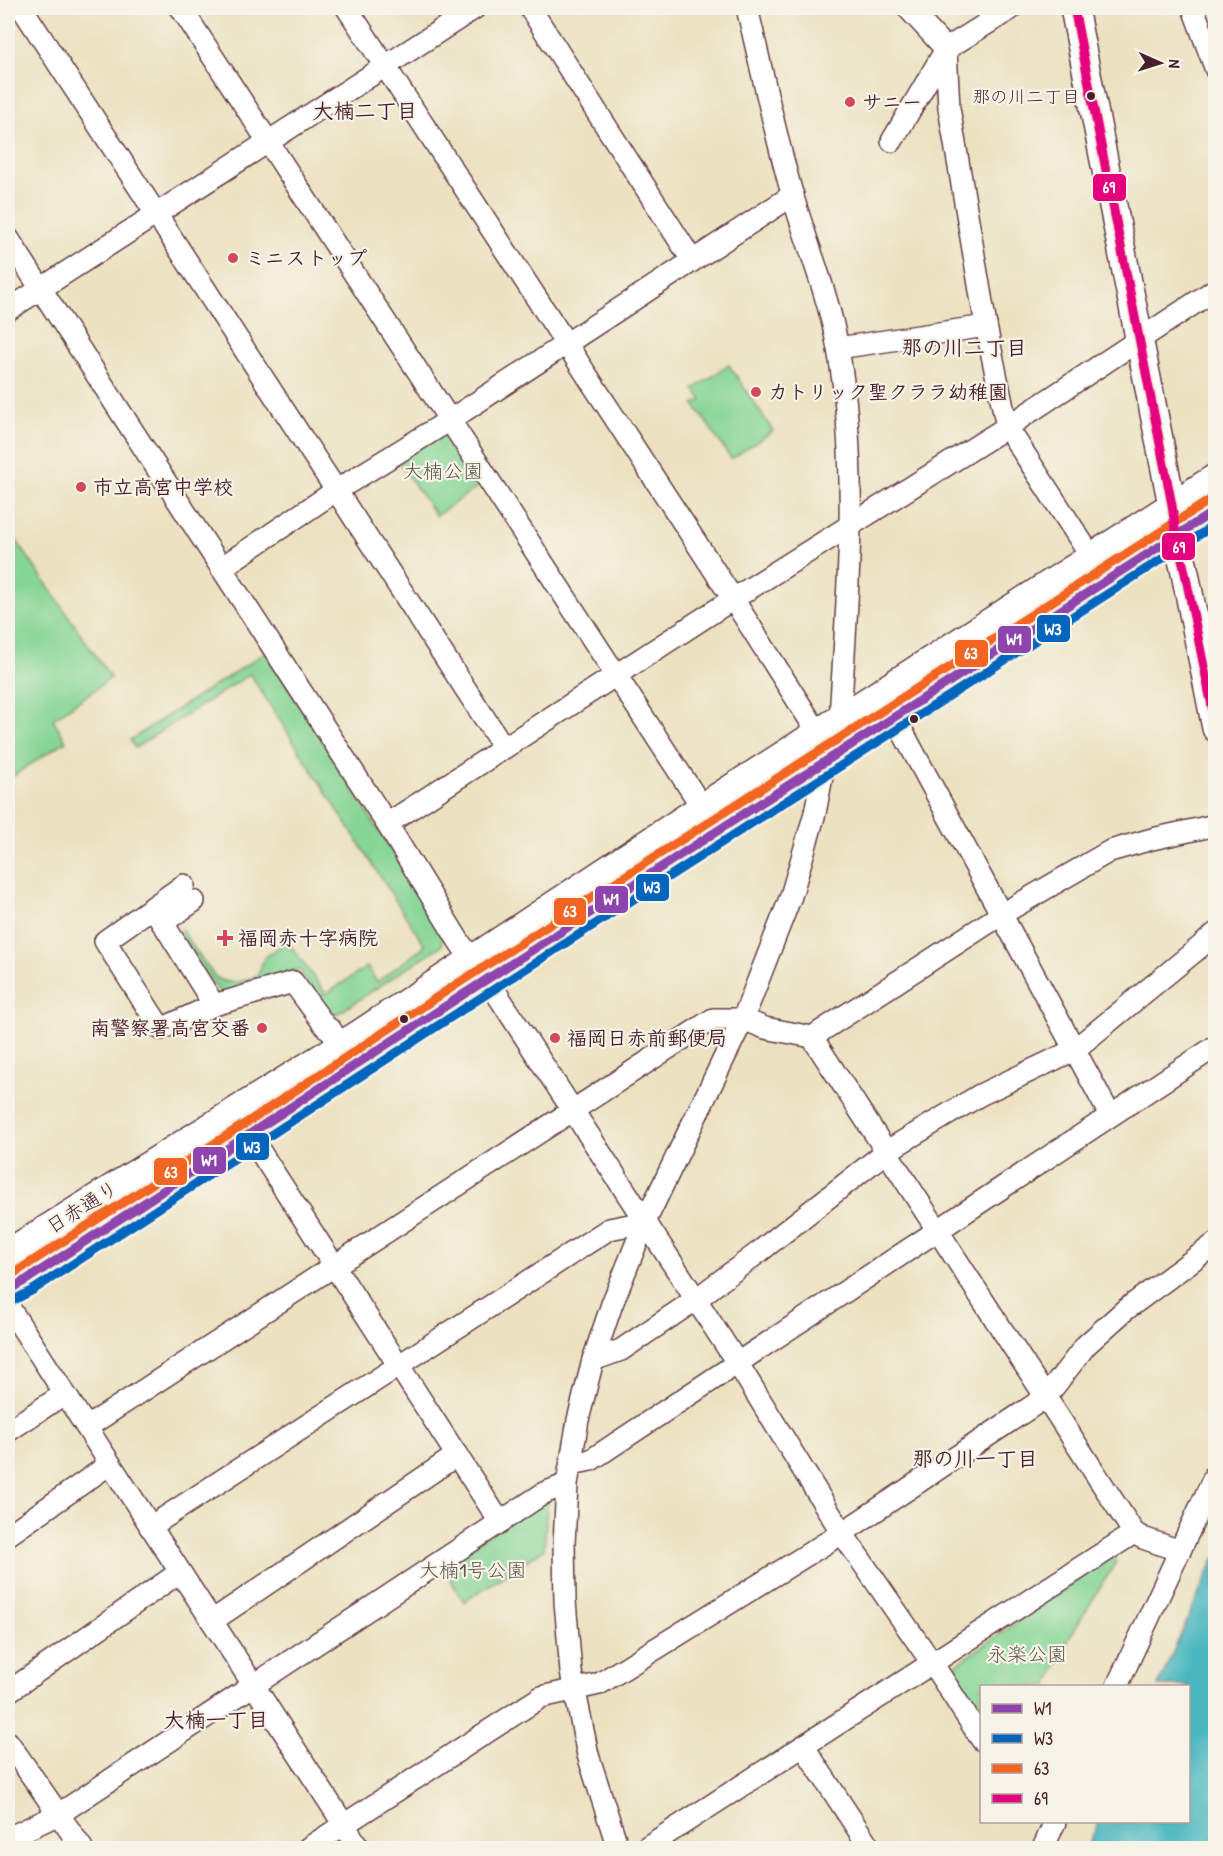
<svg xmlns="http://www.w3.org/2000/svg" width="1223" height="1856" font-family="'Patrick Hand','Klee One',sans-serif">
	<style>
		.green { fill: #85d594; stroke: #687a60; stroke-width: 1.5 }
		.water { fill: #48b7bf; stroke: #496b75; stroke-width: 1.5 }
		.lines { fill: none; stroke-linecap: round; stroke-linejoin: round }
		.minor-casing { stroke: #623c42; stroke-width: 24 }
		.major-casing { stroke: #623c42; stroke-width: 30 }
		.minor { stroke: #fff; stroke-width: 21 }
		.major { stroke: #fff; stroke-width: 27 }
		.bus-1-casing { stroke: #f7f3e8; stroke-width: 14 }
		.bus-2-casing { stroke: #f7f3e8; stroke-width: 14 }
		.bus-3-casing { stroke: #f7f3e8; stroke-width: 14 }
		.bus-4-casing { stroke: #f7f3e8; stroke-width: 14 }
		.bus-1 { stroke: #8e44ad; stroke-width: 9 }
		.bus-2 { stroke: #0065bd; stroke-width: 9 }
		.bus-3 { stroke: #f26522; stroke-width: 9 }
		.bus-4 { stroke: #e5007d; stroke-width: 9 }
		.bus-dot { fill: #4a1f2b; stroke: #f7f3e8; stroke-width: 2 }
		.poi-dot { fill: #d1495b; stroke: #f7f3e8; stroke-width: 2 }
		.labels { text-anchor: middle; stroke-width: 4.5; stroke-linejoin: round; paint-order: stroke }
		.bus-label { font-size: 18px; fill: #4a1f2b; stroke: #f7f3e8; text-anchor: end }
		.poi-label { font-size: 20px; font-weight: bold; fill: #4a1f2b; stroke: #f7f3e8; text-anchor: start }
		.park-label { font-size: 20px; fill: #5c564a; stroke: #f7f3e8 }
		.street-label { font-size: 20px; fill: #4a1f2b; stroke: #f7f3e8 }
		.neighbourhood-label { font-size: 21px; font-weight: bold; fill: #4a1f2b; stroke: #f7f3e8 }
		.line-badge { stroke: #f7f3e8; stroke-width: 2 }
		.badge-label { font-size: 16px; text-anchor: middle; font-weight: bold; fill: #fff }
	</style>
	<rect width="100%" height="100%" fill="#f7f3e8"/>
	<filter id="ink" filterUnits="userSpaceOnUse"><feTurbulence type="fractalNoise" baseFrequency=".0167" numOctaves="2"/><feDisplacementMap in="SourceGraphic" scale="12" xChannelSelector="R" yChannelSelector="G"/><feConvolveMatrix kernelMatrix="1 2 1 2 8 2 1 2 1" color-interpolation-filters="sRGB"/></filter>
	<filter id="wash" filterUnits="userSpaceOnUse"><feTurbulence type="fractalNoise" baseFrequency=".008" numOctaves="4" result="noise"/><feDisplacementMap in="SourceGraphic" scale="24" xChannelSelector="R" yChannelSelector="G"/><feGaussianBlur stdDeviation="1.35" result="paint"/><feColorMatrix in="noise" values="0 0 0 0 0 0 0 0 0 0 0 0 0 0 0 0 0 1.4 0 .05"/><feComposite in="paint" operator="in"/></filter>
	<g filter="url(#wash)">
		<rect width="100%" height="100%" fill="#ece2c1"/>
		<g class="green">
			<polygon points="729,365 773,431 731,459 694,404 702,400 694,389"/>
			<polygon points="450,422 486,481 436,516 396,458"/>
			<polygon points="8,528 111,678 53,719 66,741 8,779"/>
			<path d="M266,652L443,932L442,945L337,1014L323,1005L299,969L221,994L182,941L181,929C187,937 211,975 217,978C230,986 246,981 258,975L264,958L287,941L326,994L367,967L377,982L425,946L250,674L135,748L130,740Z"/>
			<polygon points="548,1495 544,1549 464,1602 442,1566"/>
			<polygon points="1111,1556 1116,1562 1069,1638 1048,1686 982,1686 981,1720 949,1670"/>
		</g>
		<polygon class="water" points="1215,1557 1215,1848 1087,1848 1099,1822 1188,1822 1188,1686 1158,1686"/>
	</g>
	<g filter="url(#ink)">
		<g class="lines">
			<defs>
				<g id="minor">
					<polyline points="22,8 504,748"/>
					<polyline points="181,8 702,807"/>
					<polyline points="347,8 733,599 818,733"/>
					<polyline points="530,8 692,260"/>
					<path d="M747,8C762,70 775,135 793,197C808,247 829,297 838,349C860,471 847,596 840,719"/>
					<polyline points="908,8 946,49 1012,8"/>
					<polyline points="1193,8 1216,70"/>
					<polyline points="892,141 946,49"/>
					<polyline points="8,238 387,824 460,943 497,994 738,1364 842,1533 932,1663 982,1740"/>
					<polyline points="8,310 475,8"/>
					<polyline points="838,348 986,326"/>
					<polyline points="1092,558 1007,427 1216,289"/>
					<polyline points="221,568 337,490 450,420 793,195"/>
					<polyline points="894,716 1110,1115"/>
					<polyline points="387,824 733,599 1007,427 986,326 949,108 946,49"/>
					<polyline points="153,907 214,1005 161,1029 105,941 184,885"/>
					<polyline points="162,923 194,901"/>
					<polyline points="214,1005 293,982 326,1027 331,1030 348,1059"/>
					<polyline points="812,1037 1002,914 1110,851 1152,839 1216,825"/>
					<polyline points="241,1122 500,1522"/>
					<polyline points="8,1306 359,1848"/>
					<polyline points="593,1360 621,1350 695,1300 759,1252 887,1151 980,1095 1074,1050 1200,947 1216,933"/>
					<polyline points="87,1427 713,1019 743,1019 765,1028 812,1037 1134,1533"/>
					<polyline points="8,1431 64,1394"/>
					<polyline points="571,1464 591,1460 1216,1046"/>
					<polyline points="150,1527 609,1229 645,1222"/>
					<polyline points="8,1535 110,1464"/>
					<polyline points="212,1621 457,1455"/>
					<polyline points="1117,1686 1216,1473"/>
					<polyline points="8,1692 180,1572"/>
					<polyline points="8,1742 82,1848"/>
					<polyline points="804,1747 870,1848"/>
					<polyline points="8,1838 59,1814 544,1493 567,1484"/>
					<polyline points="308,1848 541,1697 599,1684 842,1533 1046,1397 1086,1345 1125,1310 1216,1243"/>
					<polyline points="618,1848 588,1755 571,1672 565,1601 564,1544 567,1484 578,1420 593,1360 612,1304 645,1222 743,1019 791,896 815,813 825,761"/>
					<polyline points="645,1848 1134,1533 1143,1538 1180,1551"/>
					<polyline points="1043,1848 1055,1822"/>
				</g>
				<g id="major">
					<polyline points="1074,8 1172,505 1176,536 1184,568 1216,728"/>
					<polyline points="8,1253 359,1034 702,807 1216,477"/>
					<polyline points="8,1290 26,1280 250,1135 461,996 1130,564 1216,510"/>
				</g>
			</defs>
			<use href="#minor" class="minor-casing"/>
			<use href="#major" class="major-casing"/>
			<use href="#minor" class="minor"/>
			<use href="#major" class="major"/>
			<defs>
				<polyline id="bus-1" points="8,1290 26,1280 461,996 1216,510"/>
				<polyline id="bus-2" points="14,1300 33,1290 468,1006 1216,524"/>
				<polyline id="bus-3" points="8,1277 243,1125 454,986 1210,500"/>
				<polyline id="bus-4" points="1074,8 1172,505 1176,536 1184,568 1216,726"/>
			</defs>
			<use href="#bus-1" class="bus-1-casing"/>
			<use href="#bus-2" class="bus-2-casing"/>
			<use href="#bus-3" class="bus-3-casing"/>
			<use href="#bus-4" class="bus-4-casing"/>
			<use href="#bus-1" class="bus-1"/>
			<use href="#bus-2" class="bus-2"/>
			<use href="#bus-3" class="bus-3"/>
			<use href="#bus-4" class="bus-4"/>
		</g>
	</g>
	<g class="bus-dot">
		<circle cx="1091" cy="96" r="5"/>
		<circle cx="914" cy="719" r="5"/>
		<circle cx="404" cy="1019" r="5"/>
	</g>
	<g class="poi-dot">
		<circle cx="850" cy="102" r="6"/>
		<circle cx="233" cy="258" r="6"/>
		<circle cx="756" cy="392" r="6"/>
		<circle cx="81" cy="487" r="6"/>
		<path d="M222 929h6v6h6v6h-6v6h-6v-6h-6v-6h6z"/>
		<circle cx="262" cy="1028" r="6"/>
		<circle cx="555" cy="1038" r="6"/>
	</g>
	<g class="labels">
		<g class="bus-label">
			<text x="1080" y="103">那の川二丁目</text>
		</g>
		<g class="poi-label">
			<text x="862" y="109">サニー</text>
			<text x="245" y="265">ミニストップ</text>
			<text x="768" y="399">カトリック聖クララ幼稚園</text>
			<text x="93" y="494">市立高宮中学校</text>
			<text x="238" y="945">福岡赤十字病院</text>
			<text x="250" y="1035" text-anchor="end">南警察署高宮交番</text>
			<text x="567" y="1045">福岡日赤前郵便局</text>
		</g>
		<g class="park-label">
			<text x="443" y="478">大楠公園</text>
			<text x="473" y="1577">大楠1号公園</text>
			<text x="1027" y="1661">永楽公園</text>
		</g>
		<g class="street-label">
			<text transform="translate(82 1207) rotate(-32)" y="7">日赤通り</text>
		</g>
		<g class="neighbourhood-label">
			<text x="365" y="118">大楠二丁目</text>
			<text x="964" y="355">那の川二丁目</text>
			<text x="975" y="1466">那の川一丁目</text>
			<text x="216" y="1727">大楠一丁目</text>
		</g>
	</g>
	<g class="line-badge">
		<rect x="1092" y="173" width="35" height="29" rx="6" fill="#e5007d"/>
		<rect x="1161" y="532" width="35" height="29" rx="6" fill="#e5007d"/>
		<rect x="1036" y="614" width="35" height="29" rx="6" fill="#0065bd"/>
		<rect x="997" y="625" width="35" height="29" rx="6" fill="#8e44ad"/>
		<rect x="954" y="639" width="35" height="29" rx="6" fill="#f26522"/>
		<rect x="635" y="873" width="35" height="29" rx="6" fill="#0065bd"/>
		<rect x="594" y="885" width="35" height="29" rx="6" fill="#8e44ad"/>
		<rect x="553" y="897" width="34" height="29" rx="6" fill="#f26522"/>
		<rect x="235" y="1132" width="35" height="29" rx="6" fill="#0065bd"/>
		<rect x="192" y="1146" width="35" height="29" rx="6" fill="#8e44ad"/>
		<rect x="153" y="1157" width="35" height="29" rx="6" fill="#f26522"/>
	</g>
	<g class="badge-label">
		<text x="1109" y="193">69</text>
		<text x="1179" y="553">69</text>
		<text x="1053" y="635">W3</text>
		<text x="1014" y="645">W1</text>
		<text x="971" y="659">63</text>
		<text x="652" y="893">W3</text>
		<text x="611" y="905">W1</text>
		<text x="570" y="917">63</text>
		<text x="252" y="1153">W3</text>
		<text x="209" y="1166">W1</text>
		<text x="171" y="1178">63</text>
	</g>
	<rect width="1223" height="1856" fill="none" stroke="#f7f3e8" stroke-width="30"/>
	<rect x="980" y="1685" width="210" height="138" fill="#f7f3e8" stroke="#b29e9c" stroke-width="1.5"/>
	<rect x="992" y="1704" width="30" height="9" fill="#8e44ad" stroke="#b29e9c" stroke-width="1.5"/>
	<text x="1034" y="1715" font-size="18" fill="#4a1f2b">W1</text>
	<rect x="992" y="1734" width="30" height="9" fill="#0065bd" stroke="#b29e9c" stroke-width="1.5"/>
	<text x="1034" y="1745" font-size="18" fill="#4a1f2b">W3</text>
	<rect x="992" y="1764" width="30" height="9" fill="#f26522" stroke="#b29e9c" stroke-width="1.5"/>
	<text x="1034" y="1775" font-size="18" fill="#4a1f2b">63</text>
	<rect x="992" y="1794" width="30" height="9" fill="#e5007d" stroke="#b29e9c" stroke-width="1.5"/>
	<text x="1034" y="1805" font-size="18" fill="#4a1f2b">69</text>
	<g transform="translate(1160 63) rotate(93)" stroke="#f7f3e8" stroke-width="4.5" paint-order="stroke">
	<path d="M0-4.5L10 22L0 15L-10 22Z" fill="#4a1f2b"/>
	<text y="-9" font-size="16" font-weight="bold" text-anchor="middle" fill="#4a1f2b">N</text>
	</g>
</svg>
